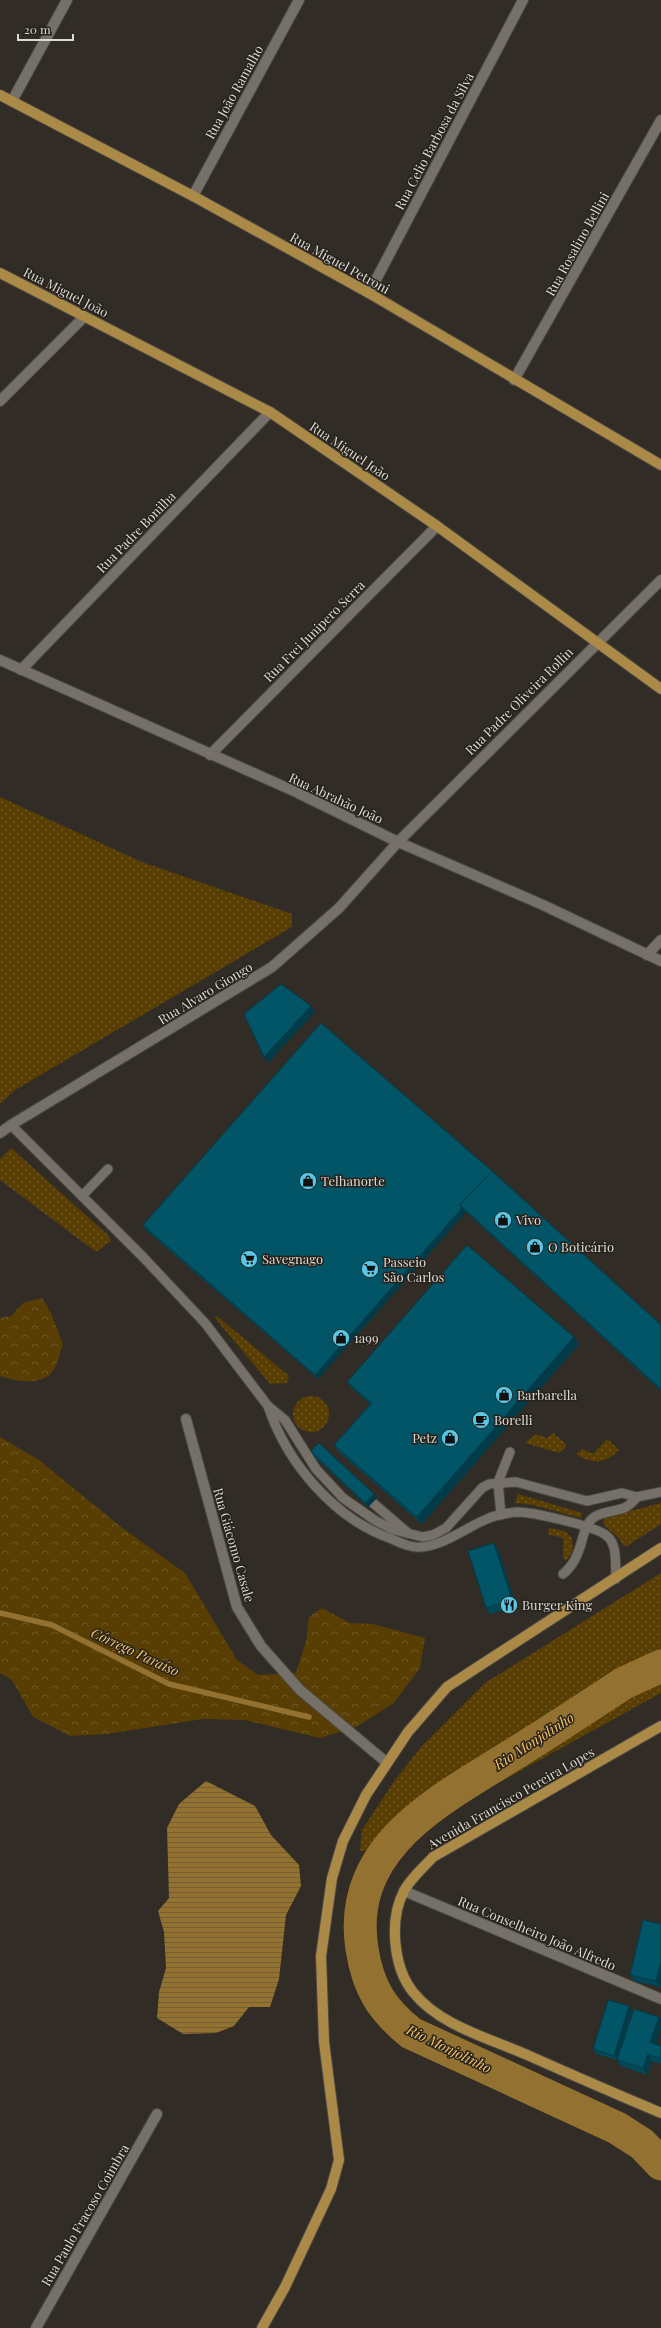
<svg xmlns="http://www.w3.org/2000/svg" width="661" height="2328" font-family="'Playfair Display',serif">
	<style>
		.grass { fill: url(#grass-dots) }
		.forest { fill: url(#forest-crowns) }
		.water { fill: url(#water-rules) }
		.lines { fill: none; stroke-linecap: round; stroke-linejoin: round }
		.stream { stroke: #937130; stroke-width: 5.5 }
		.river { stroke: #937130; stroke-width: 33 }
		.lane-casing { stroke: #4c4842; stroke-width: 11 }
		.street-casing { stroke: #4c4842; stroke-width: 12 }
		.primary-casing { stroke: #4c4842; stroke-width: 12 }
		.lane { stroke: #757068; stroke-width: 9 }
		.street { stroke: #757068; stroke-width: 10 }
		.primary { stroke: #ab8a47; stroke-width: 10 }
		.wall { fill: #024859 }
		.shaded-wall { fill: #013b48 }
		.building { fill: #025467; stroke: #013b48 }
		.labels { text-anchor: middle; stroke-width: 3; stroke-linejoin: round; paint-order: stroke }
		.street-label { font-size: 13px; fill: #dddad5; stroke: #27231c }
		.poi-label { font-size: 13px; fill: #dddad5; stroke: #27231c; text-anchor: start }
		.water-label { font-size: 14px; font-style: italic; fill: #f5c368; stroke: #27231c }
	</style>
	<defs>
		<pattern id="grass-dots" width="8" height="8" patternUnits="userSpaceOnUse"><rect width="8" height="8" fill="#583e03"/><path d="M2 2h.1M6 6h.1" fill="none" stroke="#705927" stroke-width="1.8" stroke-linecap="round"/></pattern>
		<pattern id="forest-crowns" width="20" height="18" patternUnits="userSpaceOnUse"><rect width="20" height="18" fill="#583e03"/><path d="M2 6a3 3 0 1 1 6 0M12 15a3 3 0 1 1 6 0" fill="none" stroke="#705927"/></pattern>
		<pattern id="water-rules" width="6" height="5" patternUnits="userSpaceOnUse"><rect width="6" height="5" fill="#937130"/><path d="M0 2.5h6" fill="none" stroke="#735e36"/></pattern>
	</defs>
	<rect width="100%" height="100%" fill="#312c25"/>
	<g class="grass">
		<polygon points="0,797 142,862 292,914 292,927 15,1090 0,1104"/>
		<polygon points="11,1148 108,1235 111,1241 96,1252 0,1180 0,1159"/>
		<polygon points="217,1316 289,1376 287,1383 270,1384 215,1318"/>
		<circle cx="311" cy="1414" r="18"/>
		<polygon points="553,1433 566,1444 565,1448 559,1453 525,1443 535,1434 547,1438"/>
		<path d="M607,1439L619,1450C605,1464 593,1465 576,1454L582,1449L593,1454Z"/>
		<polygon points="518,1494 582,1513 581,1518 533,1505 515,1503"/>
		<polygon points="661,1503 661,1524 627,1546 623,1545 619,1538 603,1524 604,1518"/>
		<polygon points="549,1528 564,1531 572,1538 573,1550 567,1560 563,1559 563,1538 548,1534"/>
		<polygon points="661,1573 661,1693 431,1820 401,1847 360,1851 362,1830 395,1780 422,1746 485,1683"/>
	</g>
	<g class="forest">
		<path d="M42,1298L51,1313L63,1344C60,1352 58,1364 53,1371C40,1387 16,1381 0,1376V1318L11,1316L23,1303Z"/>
		<polygon points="0,1437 39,1460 121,1527 185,1573 237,1660 258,1675 296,1673 306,1641 309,1617 322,1608 350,1623 373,1624 425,1638 420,1668 394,1703 356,1727 320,1738 245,1720 203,1719 107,1734 70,1736 33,1717 12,1680 0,1673"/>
	</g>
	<polygon class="water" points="206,1781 255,1806 271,1835 299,1865 301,1886 286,1915 279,1979 270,2007 249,2007 234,2026 216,2033 183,2034 157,2018 159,1992 166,1968 164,1932 158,1911 169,1898 167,1828 179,1804"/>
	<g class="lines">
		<polyline class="stream" points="0,1613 52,1625 169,1684 309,1717"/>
		<path class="river" d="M661,1666L624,1683C586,1708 548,1733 509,1757C437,1802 346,1848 362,1949C368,1987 381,2009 411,2033L617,2128L642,2144L661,2164"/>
		<defs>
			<g id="lane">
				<polyline points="11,1125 143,1257 205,1323 268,1406 285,1420 316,1469 343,1498 376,1521 394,1530 423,1537 433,1535 446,1528 482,1488 489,1484 516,1482 587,1501 622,1493 637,1497 661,1492"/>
				<polyline points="82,1196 108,1169"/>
				<path d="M268,1406C287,1463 334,1519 392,1539C400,1543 412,1548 421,1547C445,1545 465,1528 487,1519C495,1515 508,1513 517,1512C532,1512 596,1526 607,1536C618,1545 615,1566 616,1579"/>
				<polyline points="373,1503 408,1533"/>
				<polyline points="501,1515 498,1482 510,1452"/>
				<path d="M563,1574C585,1556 579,1530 593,1518C601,1511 617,1512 626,1507C630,1505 634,1500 637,1497"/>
			</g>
			<g id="street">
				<polyline points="12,101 67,0"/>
				<polyline points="193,196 299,0"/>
				<polyline points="369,293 523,0"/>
				<polyline points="514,380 661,120"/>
				<polyline points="0,401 84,317"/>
				<polyline points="0,660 296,792 398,842 543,905 661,961"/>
				<polyline points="21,670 270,412"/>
				<polyline points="210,755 437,526"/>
				<polyline points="647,955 661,940"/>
				<polyline points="0,1133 11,1125 272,967 339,908 398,842 661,580"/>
				<polyline points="186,1419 237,1607 261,1646 300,1690 386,1762"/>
				<polyline points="404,1891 661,1999"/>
				<polyline points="36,2328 157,2114"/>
			</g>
			<g id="primary">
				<polyline points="0,95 193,196 369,293 661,465"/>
				<polyline points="0,273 270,412 437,526 661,689"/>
				<path d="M661,1726L433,1857C423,1868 411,1878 404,1891C389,1919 393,1967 413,1992C439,2025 488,2038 525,2054C570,2074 616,2094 661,2113"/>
				<polyline points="262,2328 285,2287 331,2189 339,2160 324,2042 321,1956 332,1878 343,1841 366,1795 408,1732 447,1687 661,1548"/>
			</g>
		</defs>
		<use href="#lane" class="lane-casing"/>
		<use href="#street" class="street-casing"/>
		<use href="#primary" class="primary-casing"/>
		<use href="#lane" class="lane"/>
		<use href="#street" class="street"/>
		<use href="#primary" class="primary"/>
	</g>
	<g class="wall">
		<polygon points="321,1023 661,1325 661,1391 466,1212 318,1379 146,1230 143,1225"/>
		<polygon points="579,1344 422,1524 339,1452 334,1445 370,1404 352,1388 347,1382"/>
		<polygon points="311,1451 377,1498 368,1507 314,1456"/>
		<polygon points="498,1549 516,1606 490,1614 486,1608"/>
		<polygon points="661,1924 661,1987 634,1981 630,1975"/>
		<polygon points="632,2010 623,2041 661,2020 661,2029 656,2044 661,2046 661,2064 652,2061 647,2075 621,2066 617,2060 596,2054 593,2049"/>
	</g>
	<g class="shaded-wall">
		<polygon points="311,1006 315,1012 268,1063 264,1057"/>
		<polygon points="462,1208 466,1212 318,1379 315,1375"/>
		<polygon points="574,1337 579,1344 422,1524 417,1517"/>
		<polygon points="374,1494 377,1498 368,1507 365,1503"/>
		<polygon points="494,1543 498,1549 516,1606 512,1600"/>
		<polygon points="661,1962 661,1987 656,1981"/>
		<polygon points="629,2006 632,2010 617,2060 614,2056"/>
		<polygon points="659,2017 661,2020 661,2029 655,2049 650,2042"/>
		<polygon points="648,2054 652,2061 647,2075 643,2068"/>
	</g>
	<g class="building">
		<polygon points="281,984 311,1006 264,1057 244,1014"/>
		<polygon points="321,1023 492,1171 460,1205 462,1208 315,1375 143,1225"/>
		<polygon points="492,1171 661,1325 661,1389 460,1205"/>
		<polygon points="467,1245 574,1337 417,1517 334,1445 372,1403 347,1382"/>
		<polygon points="319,1443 374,1494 365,1503 311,1451"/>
		<polygon points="494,1543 512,1600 486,1608 468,1551"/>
		<polygon points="643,1920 661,1924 661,1962 656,1981 630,1975"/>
		<polygon points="608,2000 629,2006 614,2056 593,2049"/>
		<polygon points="634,2009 659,2017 650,2042 661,2046 661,2059 648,2054 643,2068 617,2060"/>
	</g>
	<defs>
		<symbol id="shop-disc" viewBox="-11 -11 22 22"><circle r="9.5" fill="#5bc7e7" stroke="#27231c"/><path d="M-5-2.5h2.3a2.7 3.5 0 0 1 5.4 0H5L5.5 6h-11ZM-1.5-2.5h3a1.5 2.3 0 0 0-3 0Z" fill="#111"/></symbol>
		<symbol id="supermarket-disc" viewBox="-11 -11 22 22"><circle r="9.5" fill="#5bc7e7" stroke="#27231c"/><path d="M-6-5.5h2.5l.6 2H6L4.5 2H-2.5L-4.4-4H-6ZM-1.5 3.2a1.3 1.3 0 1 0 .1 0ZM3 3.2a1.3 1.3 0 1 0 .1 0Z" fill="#111"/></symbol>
		<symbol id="cafe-disc" viewBox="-11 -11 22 22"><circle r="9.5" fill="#5bc7e7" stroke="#27231c"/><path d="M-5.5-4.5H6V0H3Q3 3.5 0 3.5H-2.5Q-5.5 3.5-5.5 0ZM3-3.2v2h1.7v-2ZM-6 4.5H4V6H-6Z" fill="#111"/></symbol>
		<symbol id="restaurant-disc" viewBox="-11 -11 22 22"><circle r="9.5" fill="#5bc7e7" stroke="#27231c"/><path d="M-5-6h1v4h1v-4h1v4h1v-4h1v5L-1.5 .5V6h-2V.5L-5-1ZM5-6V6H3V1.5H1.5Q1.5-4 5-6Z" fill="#111"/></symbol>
	</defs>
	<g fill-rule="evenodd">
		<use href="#shop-disc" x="298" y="1171" width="20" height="20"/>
		<use href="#shop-disc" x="493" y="1210" width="20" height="20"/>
		<use href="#shop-disc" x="525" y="1237" width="20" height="20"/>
		<use href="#supermarket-disc" x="239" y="1249" width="20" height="20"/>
		<use href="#supermarket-disc" x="360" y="1259" width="20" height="20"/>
		<use href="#shop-disc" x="331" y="1328" width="20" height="20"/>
		<use href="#shop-disc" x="494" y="1385" width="20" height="20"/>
		<use href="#cafe-disc" x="471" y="1410" width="20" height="20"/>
		<use href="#shop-disc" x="440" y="1428" width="20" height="20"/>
		<use href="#restaurant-disc" x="499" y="1595" width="20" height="20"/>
	</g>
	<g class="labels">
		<g class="street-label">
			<text transform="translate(234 92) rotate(-61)" y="5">Rua João Ramalho</text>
			<text transform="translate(434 141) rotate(-62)" y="5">Rua Celio Barbosa da Silva</text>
			<text transform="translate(577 244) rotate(-61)" y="5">Rua Rosalino Bellini</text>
			<text transform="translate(340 263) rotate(29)" y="5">Rua Miguel Petroni</text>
			<text transform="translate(66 292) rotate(27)" y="5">Rua Miguel João</text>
			<text transform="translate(350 451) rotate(34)" y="5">Rua Miguel João</text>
			<text transform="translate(136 532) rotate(-46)" y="5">Rua Padre Bonilha</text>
			<text transform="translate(314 631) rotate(-45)" y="5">Rua Frei Junipero Serra</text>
			<text transform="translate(519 701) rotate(-45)" y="5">Rua Padre Oliveira Rollin</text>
			<text transform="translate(336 798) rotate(25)" y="5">Rua Abrahão João</text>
			<text transform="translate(205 993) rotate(-31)" y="5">Rua Alvaro Giongo</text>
			<text transform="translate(234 1545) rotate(74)" y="5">Rua Giácomo Casale</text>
			<text transform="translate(511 1798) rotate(-30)" y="5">Avenida Francisco Pereira Lopes</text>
			<text transform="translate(537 1933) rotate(23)" y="5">Rua Conselheiro João Alfredo</text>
			<text transform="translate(85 2215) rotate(-60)" y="5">Rua Paulo Fracoso Coimbra</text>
		</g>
		<g class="poi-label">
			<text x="321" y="1186">Telhanorte</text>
			<text x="516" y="1225">Vivo</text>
			<text x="548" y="1252">O Boticário</text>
			<text x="262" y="1264">Savegnago</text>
			<text x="383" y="1267">Passeio<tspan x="383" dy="15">São Carlos</tspan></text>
			<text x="354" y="1343">1a99</text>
			<text x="517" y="1400">Barbarella</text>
			<text x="494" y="1425">Borelli</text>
			<text x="437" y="1443" text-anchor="end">Petz</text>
			<text x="522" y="1610">Burger King</text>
		</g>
		<g class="water-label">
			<text transform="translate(135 1652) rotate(25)" y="5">Córrego Paraíso</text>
			<text transform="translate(534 1741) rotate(-33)" y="5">Rio Monjolinho</text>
			<text transform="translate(449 2049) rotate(26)" y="5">Rio Monjolinho</text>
		</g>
	</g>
	<path d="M18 34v6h55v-6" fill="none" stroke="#dddad5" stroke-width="2"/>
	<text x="24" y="34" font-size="12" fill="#dddad5" stroke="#27231c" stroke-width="3" paint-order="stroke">20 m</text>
</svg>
